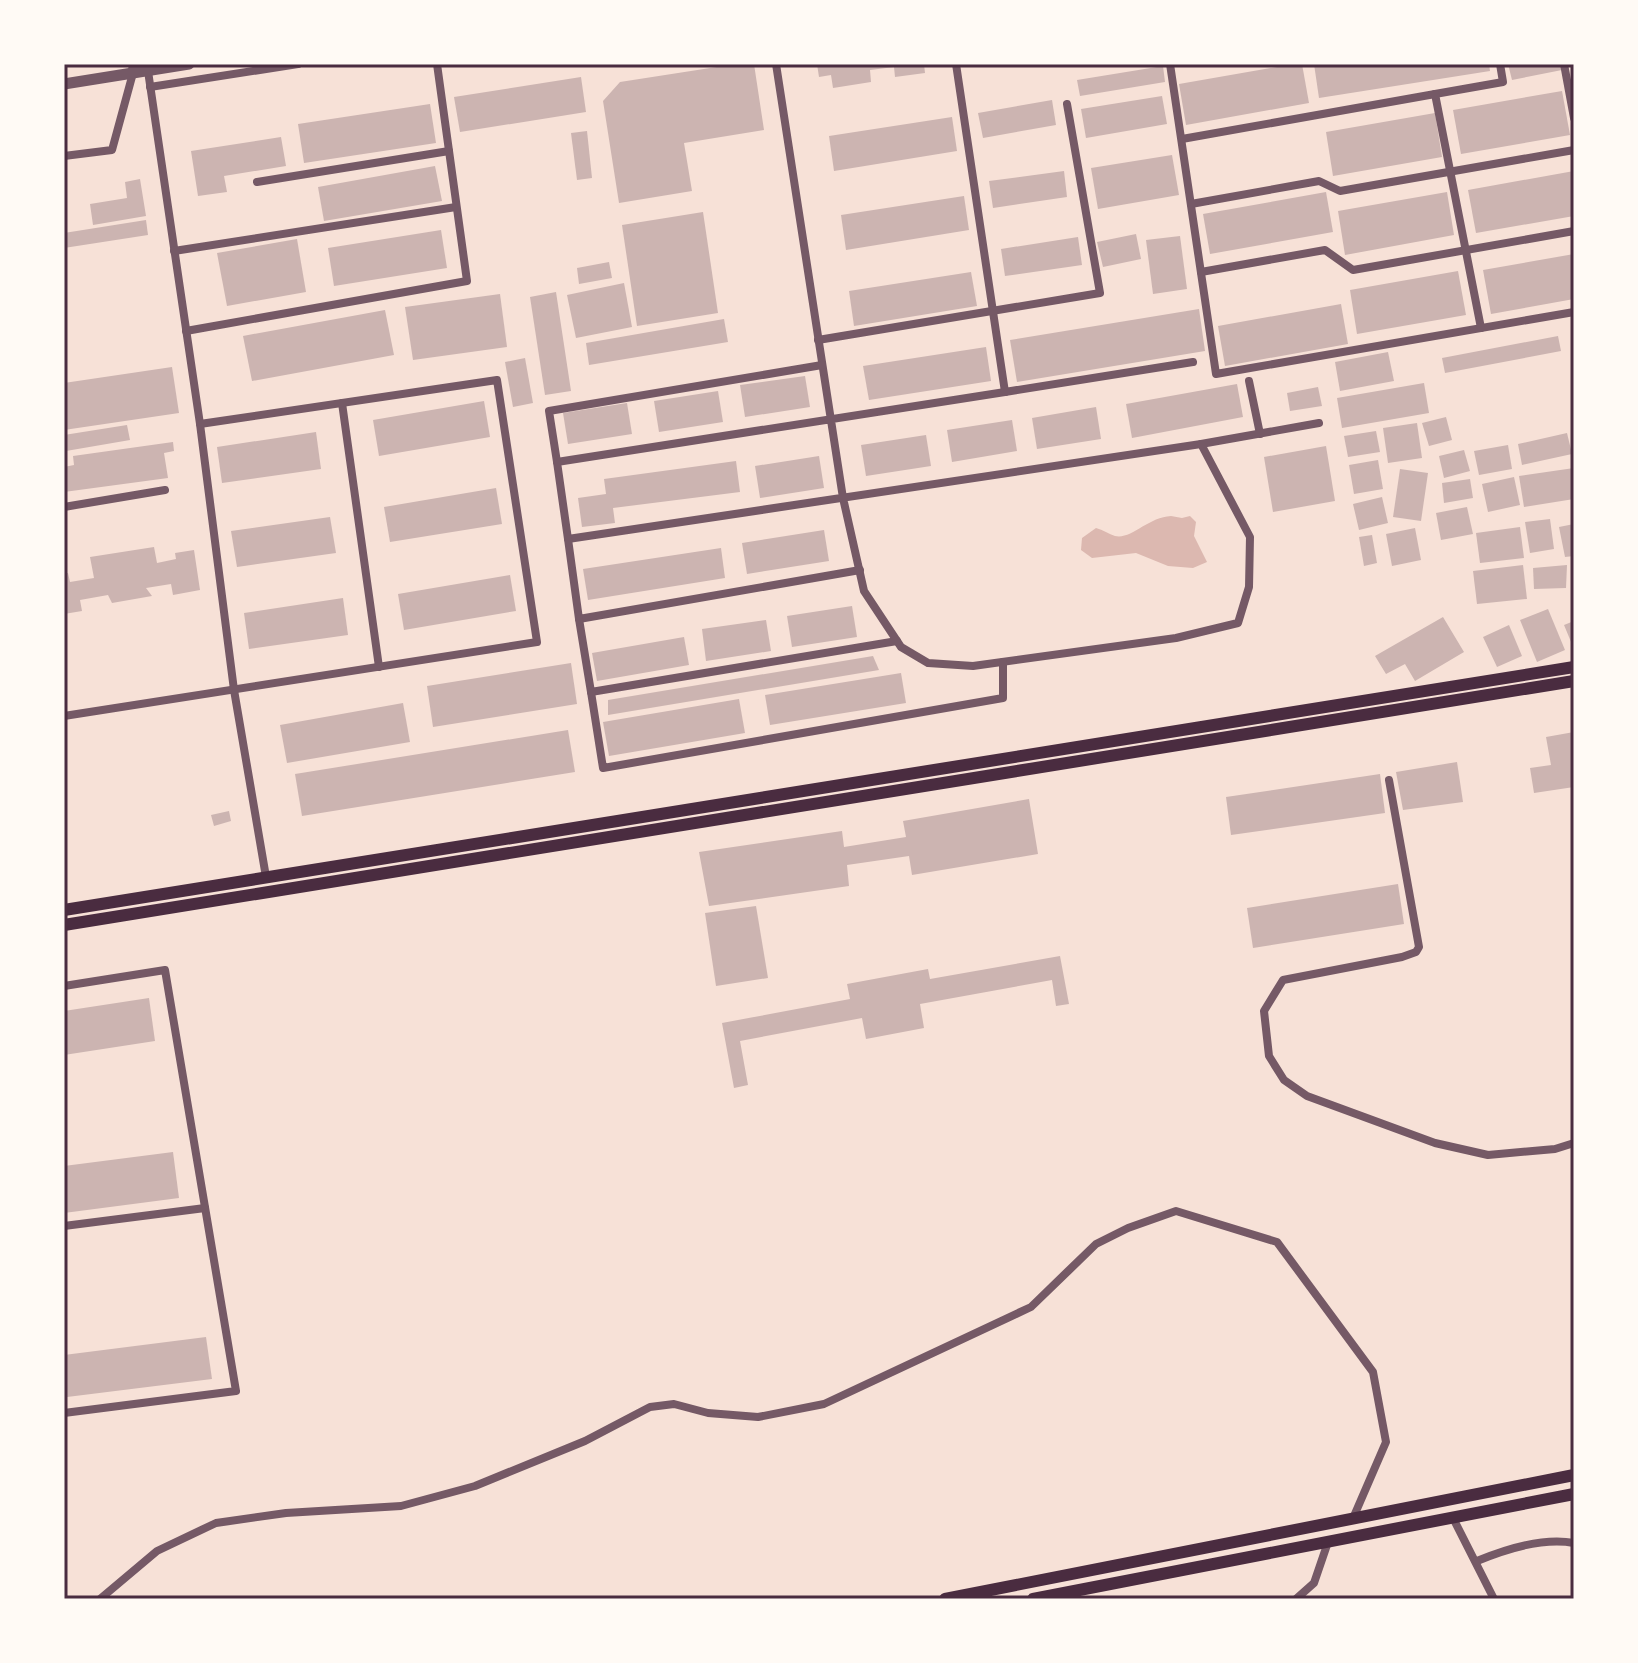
<svg xmlns="http://www.w3.org/2000/svg" width="1638" height="1663" font-family="'IBM Plex Serif',serif">
	<style>
		.water { fill: #dcb8b0 }
		.building { fill: #ccb4b1 }
		.lines { fill: none; stroke-linecap: round; stroke-linejoin: round }
		.minor { stroke: #755966; stroke-width: 8 }
		.tertiary { stroke: #755966; stroke-width: 11 }
		.secondary { stroke: #4a2c40; stroke-width: 12 }
		.neatline { fill: none; stroke: #4a2c40; stroke-width: 3 }
	</style>
	<rect width="100%" height="100%" fill="#f7e1d7"/>
	<path class="water" d="M1171,516L1182,518L1190,516L1196,522L1194,536L1207,562L1193,568L1168,566L1136,553L1092,558L1081,550L1082,538L1096,528C1103,530 1109,534 1115,536C1131,540 1148,517 1171,516Z"/>
	<g class="building">
		<polygon points="736,64 754,64 764,130 684,143 692,191 619,203 603,101 620,82"/>
		<polygon points="817,64 924,64 925,73 895,77 894,67 870,70 871,82 833,88 831,75 819,77"/>
		<polygon points="1294,64 1302,64 1309,103 1186,125 1179,84"/>
		<polygon points="1314,64 1489,64 1490,71 1319,98"/>
		<polygon points="1508,64 1561,64 1562,70 1512,80"/>
		<polygon points="1163,66 1165,82 1080,96 1077,80"/>
		<polygon points="581,77 586,112 460,132 454,97"/>
		<polygon points="1562,91 1570,135 1461,154 1453,110"/>
		<polygon points="1162,96 1167,124 1086,138 1081,109"/>
		<polygon points="1052,100 1056,125 983,138 978,113"/>
		<polygon points="430,104 436,143 304,163 298,124"/>
		<polygon points="1435,113 1442,157 1333,176 1326,132"/>
		<polygon points="952,117 957,151 834,171 829,136"/>
		<polygon points="587,131 592,178 577,180 571,133"/>
		<polygon points="281,137 286,166 224,176 227,192 198,196 191,151"/>
		<polygon points="1172,155 1179,195 1098,209 1091,168"/>
		<polygon points="435,166 442,201 324,221 318,187"/>
		<polygon points="1064,171 1067,197 993,208 989,181"/>
		<polygon points="1574,171 1574,216 1476,233 1468,190"/>
		<polygon points="140,179 146,216 93,225 90,204 127,198 125,182"/>
		<polygon points="1326,192 1333,232 1210,254 1203,214"/>
		<polygon points="1447,192 1454,235 1345,255 1338,211"/>
		<polygon points="964,196 969,230 846,250 841,215"/>
		<polygon points="703,212 718,313 637,326 622,225"/>
		<polygon points="146,220 148,235 64,248 64,233"/>
		<polygon points="441,230 447,268 334,286 328,248"/>
		<polygon points="1136,234 1141,259 1103,267 1097,242"/>
		<polygon points="1180,236 1187,289 1153,294 1146,240"/>
		<polygon points="1078,237 1082,265 1005,276 1001,249"/>
		<polygon points="297,239 306,292 227,306 217,253"/>
		<polygon points="1574,254 1574,299 1491,314 1483,270"/>
		<polygon points="609,262 612,278 579,284 577,268"/>
		<polygon points="1458,271 1466,315 1357,334 1350,290"/>
		<polygon points="971,272 977,306 854,326 849,291"/>
		<polygon points="624,283 632,327 576,338 567,295"/>
		<polygon points="556,292 571,391 545,395 530,297"/>
		<polygon points="500,294 507,347 413,360 405,307"/>
		<polygon points="1341,304 1348,344 1225,366 1218,326"/>
		<polygon points="1199,309 1205,351 1017,382 1010,340"/>
		<polygon points="385,310 394,355 252,381 243,336"/>
		<polygon points="724,319 728,342 589,365 586,343"/>
		<polygon points="1558,336 1561,351 1445,373 1442,358"/>
		<polygon points="986,347 991,381 869,400 863,366"/>
		<polygon points="1388,352 1394,381 1340,391 1335,362"/>
		<polygon points="525,358 533,403 513,407 505,362"/>
		<polygon points="172,367 179,413 64,430 64,383"/>
		<polygon points="805,376 810,407 745,417 740,385"/>
		<polygon points="1424,383 1429,413 1342,428 1337,398"/>
		<polygon points="1237,384 1243,417 1132,438 1126,404"/>
		<polygon points="1318,387 1322,406 1290,411 1287,393"/>
		<polygon points="718,391 723,422 659,432 654,401"/>
		<polygon points="484,401 490,437 379,456 373,420"/>
		<polygon points="627,403 632,434 568,444 563,413"/>
		<polygon points="1096,407 1101,439 1037,449 1032,418"/>
		<polygon points="1446,417 1452,440 1429,446 1422,423"/>
		<polygon points="1012,420 1017,451 952,462 947,430"/>
		<polygon points="1417,423 1422,458 1388,463 1383,428"/>
		<polygon points="127,425 130,440 66,451 67,460 64,461 64,435"/>
		<polygon points="1376,431 1380,452 1348,457 1344,436"/>
		<polygon points="316,432 321,469 222,483 217,447"/>
		<polygon points="1567,433 1572,454 1522,465 1518,444"/>
		<polygon points="926,435 931,466 866,476 861,445"/>
		<polygon points="173,442 174,451 164,453 168,478 64,492 64,467 74,465 73,456"/>
		<polygon points="1508,445 1512,469 1479,475 1474,451"/>
		<polygon points="1326,446 1335,501 1273,512 1264,457"/>
		<polygon points="1464,450 1470,471 1444,478 1439,456"/>
		<polygon points="819,456 824,488 760,498 755,466"/>
		<polygon points="1378,460 1383,489 1354,494 1349,465"/>
		<polygon points="736,461 740,492 613,508 615,523 582,527 578,498 606,494 604,479"/>
		<polygon points="1574,468 1574,499 1524,507 1519,476"/>
		<polygon points="1400,469 1428,473 1421,521 1393,517"/>
		<polygon points="1514,477 1520,505 1488,512 1482,484"/>
		<polygon points="1470,479 1473,498 1444,503 1442,483"/>
		<polygon points="496,488 502,524 390,542 384,507"/>
		<polygon points="1382,497 1388,523 1359,530 1353,504"/>
		<polygon points="1467,507 1473,534 1441,540 1436,513"/>
		<polygon points="330,517 336,553 237,567 231,531"/>
		<polygon points="1550,519 1554,549 1530,553 1525,522"/>
		<polygon points="1574,524 1574,556 1565,557 1559,527"/>
		<polygon points="1520,527 1524,558 1480,563 1476,533"/>
		<polygon points="1415,528 1421,560 1392,566 1386,534"/>
		<polygon points="824,530 829,561 747,574 742,543"/>
		<polygon points="1372,535 1377,563 1364,566 1359,537"/>
		<polygon points="154,547 157,563 176,559 175,553 194,550 200,590 173,595 171,584 146,588 152,596 112,603 108,595 80,600 82,611 64,614 64,573 68,573 70,582 94,578 90,557"/>
		<polygon points="721,548 725,578 588,600 583,569"/>
		<polygon points="1523,565 1527,599 1477,604 1473,571"/>
		<polygon points="1567,565 1566,588 1534,589 1533,568"/>
		<polygon points="510,575 516,611 404,630 398,594"/>
		<polygon points="343,598 348,635 249,649 244,613"/>
		<polygon points="852,606 857,637 792,647 787,616"/>
		<polygon points="1548,609 1565,650 1537,662 1520,620"/>
		<polygon points="1443,617 1464,652 1415,681 1405,664 1386,674 1375,656"/>
		<polygon points="766,620 771,651 706,661 702,629"/>
		<polygon points="1574,621 1574,649 1564,625"/>
		<polygon points="1509,625 1522,656 1497,667 1483,637"/>
		<polygon points="684,637 689,665 597,681 592,653"/>
		<polygon points="873,656 879,670 608,715 608,700"/>
		<polygon points="571,663 577,704 433,727 427,686"/>
		<polygon points="901,673 906,703 770,725 765,695"/>
		<polygon points="739,699 745,733 609,756 603,722"/>
		<polygon points="403,703 410,742 287,763 280,725"/>
		<polygon points="568,730 575,772 302,816 295,774"/>
		<polygon points="1574,732 1574,787 1534,793 1530,768 1551,765 1546,737"/>
		<polygon points="1457,762 1463,802 1403,810 1396,772"/>
		<polygon points="1380,774 1385,813 1231,835 1226,797"/>
		<polygon points="1029,799 1038,854 912,875 909,856 847,865 849,886 709,906 699,852 842,831 844,847 906,837 903,821"/>
		<polygon points="229,811 231,821 214,826 211,815"/>
		<polygon points="1398,884 1404,924 1253,948 1247,908"/>
		<polygon points="756,906 768,978 716,986 705,913"/>
		<polygon points="1060,956 1069,1004 1056,1006 1052,980 920,1004 924,1028 866,1039 862,1018 740,1041 748,1085 734,1088 722,1023 850,999 847,984 928,969 930,979"/>
		<polygon points="149,998 155,1041 64,1055 64,1011"/>
		<polygon points="173,1152 179,1198 64,1213 64,1166"/>
		<polygon points="206,1337 212,1379 67,1397 64,1355"/>
	</g>
	<g class="lines">
		<g class="minor">
			<polyline points="776,64 843,498 864,591 901,647 928,663 973,666 1176,638 1238,623 1249,587 1250,537 1201,444 568,539 557,462 1005,392"/>
			<polyline points="956,64 1005,392 1193,362"/>
			<polyline points="1170,64 1216,374 1574,312"/>
			<polyline points="1564,64 1574,118"/>
			<polyline points="148,71 200,424 234,690 266,877"/>
			<polyline points="150,87 298,64"/>
			<polyline points="1435,94 1503,82 1500,64"/>
			<polyline points="1182,139 1435,94 1481,328"/>
			<polyline points="64,156 112,150 133,73 132,64"/>
			<polyline points="257,182 449,151"/>
			<polyline points="1191,204 1319,181 1340,191 1574,150"/>
			<polyline points="174,251 456,207"/>
			<polyline points="1201,272 1325,250 1353,270 1574,231"/>
			<polyline points="186,331 467,281 437,64"/>
			<polyline points="818,340 1100,293 1067,104"/>
			<polyline points="1249,381 1260,434"/>
			<polyline points="342,403 379,667"/>
			<polyline points="1201,444 1319,423"/>
			<polyline points="557,462 549,411 822,365"/>
			<polyline points="64,507 165,490"/>
			<polyline points="568,539 579,619 860,570"/>
			<polyline points="579,619 591,692 897,641"/>
			<polyline points="591,692 603,768 1003,698 1003,662"/>
			<polyline points="64,716 537,642 497,380 200,424"/>
			<polyline points="1389,780 1419,947 1416,952 1402,957 1283,980 1264,1011 1269,1056 1284,1080 1307,1096 1435,1143 1488,1155 1555,1149 1574,1143"/>
			<polyline points="64,986 165,970 236,1391 64,1413"/>
			<polyline points="64,1226 205,1208"/>
			<polyline points="1453,1518 1494,1599"/>
			<path d="M1477,1561C1506,1549 1543,1537 1574,1543"/>
			<polyline points="100,1599 157,1551 216,1523 286,1513 401,1506 475,1486 585,1441 650,1407 674,1404 708,1413 758,1417 824,1404 1031,1307 1096,1244 1128,1228 1176,1211 1277,1242 1373,1372 1386,1442 1354,1516"/>
			<polyline points="1296,1599 1314,1583 1328,1542"/>
		</g>
		<polyline class="tertiary" points="64,84 189,64"/>
		<g class="secondary">
			<polyline points="64,910 1574,667"/>
			<polyline points="64,925 1574,681"/>
			<polyline points="945,1599 1574,1475"/>
			<polyline points="1033,1599 1574,1494"/>
		</g>
	</g>
	<rect width="1638" height="1663" fill="none" stroke="#fffaf5" stroke-width="132"/>
	<rect x="66" y="66" width="1506" height="1531" class="neatline"/>
</svg>
